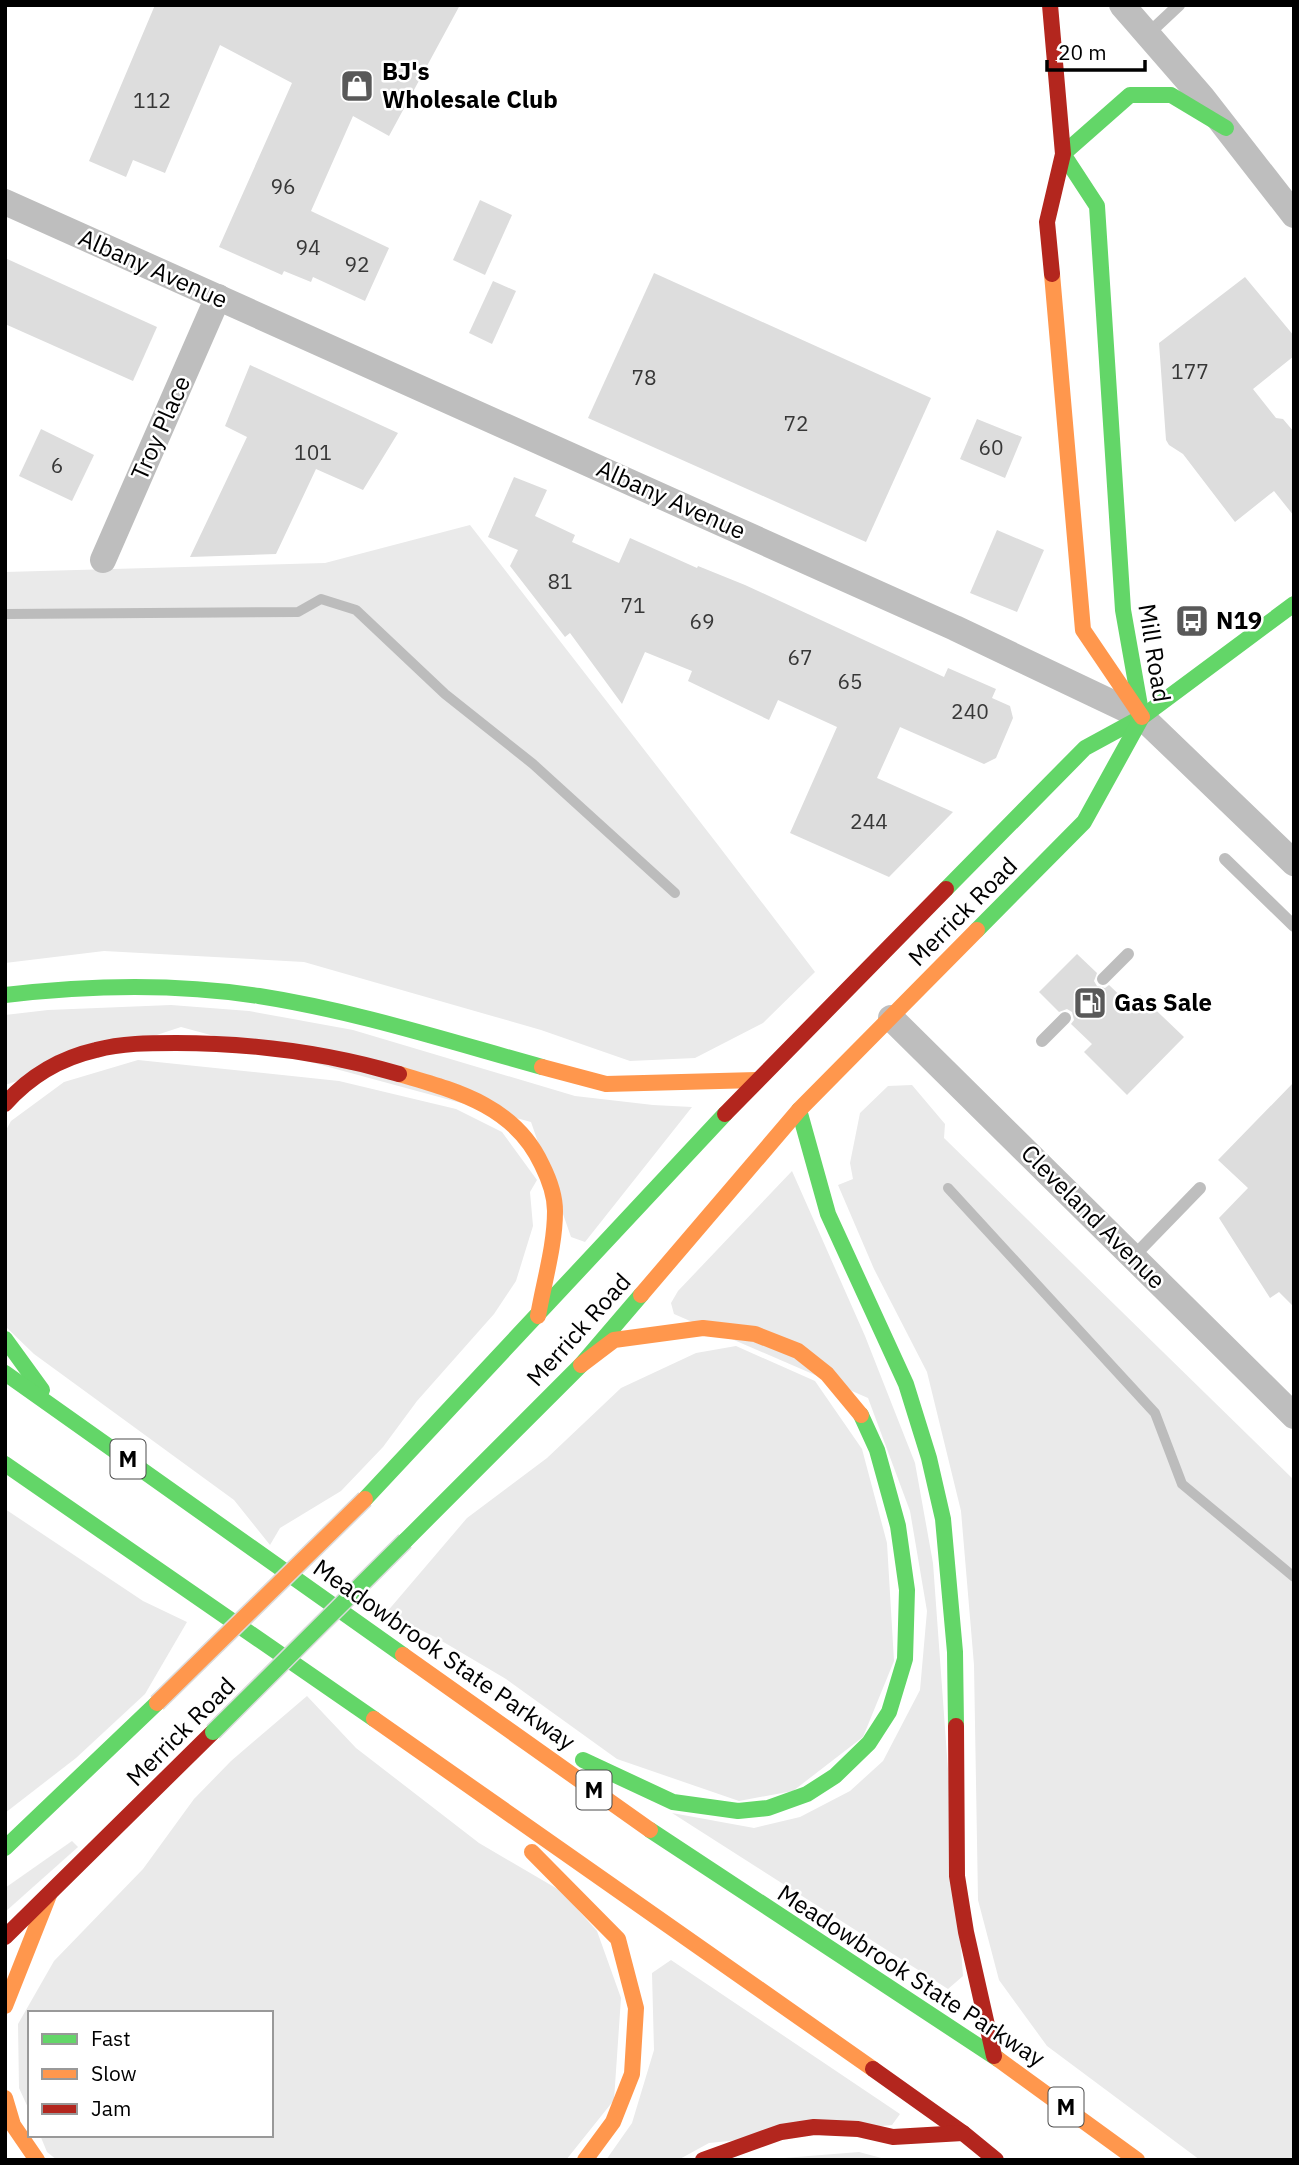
<svg xmlns="http://www.w3.org/2000/svg" width="1299" height="2165" font-family="'IBM Plex Sans',sans-serif">
	<style>
		.green { fill: #eaeaea }
		.lines { fill: none; stroke-linecap: round; stroke-linejoin: round }
		.stream { stroke: #bcbcbc; stroke-width: 10 }
		.building { fill: #ddd }
		.lane { stroke: #bebebe; stroke-width: 12 }
		.street { stroke: #bebebe; stroke-width: 26 }
		.fast { stroke: #63d668; stroke-width: 16 }
		.slow { stroke: #ff974d; stroke-width: 16 }
		.jam { stroke: #b3261e; stroke-width: 16 }
		.fast-bridge-casing { stroke: #dbdbdb; stroke-width: 19; stroke-linecap: butt }
		.slow-bridge-casing { stroke: #dbdbdb; stroke-width: 19; stroke-linecap: butt }
		.fast-bridge { stroke: #63d668; stroke-width: 16 }
		.slow-bridge { stroke: #ff974d; stroke-width: 16 }
		.labels { text-anchor: middle; stroke-width: 5; stroke-linejoin: round; paint-order: stroke }
		.number-label { font-size: 21px; fill: #373737 }
		.shield { fill: #fff; stroke: #4c4c4c; stroke-width: 2 }
		.shield-label { font-size: 23px; font-weight: bold; fill: #000 }
		.poi-label { font-size: 24px; font-weight: bold; fill: #000; stroke: #fff; text-anchor: start }
		.street-label { font-size: 24px; fill: #000; stroke: #fff }
	</style>
	<rect width="100%" height="100%" fill="#fff"/>
	<g class="green">
		<polygon points="470,525 718,845 815,972 763,1023 695,1058 630,1061 541,1030 304,962 104,951 5,963 5,572 325,563"/>
		<polygon points="171,1005 249,1011 353,1030 575,1096 653,1105 692,1107 585,1242 571,1237 531,1122 181,1027 5,1085 5,1015 48,1010"/>
		<polygon points="138,1060 339,1081 456,1109 502,1132 537,1180 530,1192 533,1226 516,1281 494,1314 417,1401 383,1447 341,1491 280,1528 270,1545 234,1500 34,1354 5,1326 5,1132 11,1121 64,1082"/>
		<polygon points="912,1085 945,1124 944,1138 1294,1480 1294,2160 1200,2160 1047,2046 999,1980 978,1900 974,1665 961,1511 927,1372 874,1269 838,1185 853,1179 850,1163 860,1113 888,1086"/>
		<polygon points="792,1171 865,1336 915,1463 933,1563 963,1976 948,1989 672,1813 754,1828 800,1817 850,1791 883,1761 920,1690 927,1611 910,1511 868,1398 674,1314 671,1303 678,1291"/>
		<polygon points="736,1346 815,1381 862,1449 887,1543 894,1661 863,1737 793,1791 739,1801 617,1759 506,1679 435,1637 386,1613 467,1518 547,1458 621,1388 696,1353"/>
		<polygon points="5,1509 143,1601 187,1622 145,1694 76,1758 5,1813"/>
		<polygon points="307,1696 356,1748 479,1843 561,1891 597,1931 621,1998 614,2100 566,2160 57,2160 47,2152 40,2135 271,2135 271,2013 30,2013 30,2112 19,2088 18,2024 54,1961 143,1869 194,1799 231,1761"/>
		<polygon points="72,1841 78,1847 5,1912 5,1888"/>
		<polygon points="671,1960 900,2114 892,2125 709,2143 678,2160 606,2160 632,2123 654,2050 652,1973"/>
		<polygon points="859,2152 889,2160 758,2160"/>
	</g>
	<g class="lines">
		<g class="stream">
			<polyline points="5,614 298,612 321,599 356,610 445,694 533,764 675,893"/>
			<polyline points="948,1188 1155,1413 1182,1484 1294,1577"/>
		</g>
	</g>
	<g class="building">
		<polygon points="155,5 460,5 389,136 353,116 311,211 389,248 365,301 313,277 311,282 284,271 282,275 219,247 292,83 220,45 165,173 133,160 126,177 89,161"/>
		<polygon points="480,200 512,215 485,275 453,260"/>
		<polygon points="5,258 157,327 133,381 5,324"/>
		<polygon points="654,273 931,398 866,542 588,418"/>
		<polygon points="1245,277 1294,336 1294,356 1253,389 1276,418 1283,419 1294,432 1294,516 1274,491 1235,522 1183,454 1169,445 1166,440 1159,343"/>
		<polygon points="493,281 516,291 492,344 469,333"/>
		<polygon points="250,365 398,433 363,490 316,469 276,554 190,557 247,437 225,426"/>
		<polygon points="977,419 1022,437 1005,478 960,459"/>
		<polygon points="41,429 94,455 72,501 19,476"/>
		<polygon points="514,477 547,490 535,516 575,535 572,542 619,563 630,538 697,568 698,566 745,585 944,677 948,668 996,689 992,698 1010,706 1013,718 996,758 984,764 900,727 877,778 953,812 889,877 790,833 837,727 778,700 769,720 688,681 692,671 645,652 622,704 570,633 565,637 510,566 518,550 488,537"/>
		<polygon points="997,530 1044,550 1017,612 970,593"/>
		<polygon points="1077,954 1097,973 1094,981 1097,986 1105,988 1109,985 1130,1005 1140,995 1184,1037 1127,1095 1084,1052 1092,1044 1071,1024 1074,1020 1072,1012 1067,1009 1059,1012 1039,992"/>
		<polygon points="1294,1082 1294,1307 1279,1292 1270,1298 1219,1218 1248,1188 1218,1160"/>
	</g>
	<g class="lines">
		<g class="lane">
			<polyline points="1147,35 1179,5"/>
			<polyline points="1225,859 1294,926"/>
			<polyline points="1103,979 1128,954"/>
			<polyline points="1042,1041 1065,1018"/>
			<polyline points="1133,1257 1200,1188"/>
		</g>
		<g class="street">
			<polyline points="1122,5 1202,97 1294,215"/>
			<polyline points="5,202 955,628 1142,717 1294,863"/>
			<polyline points="103,560 218,297"/>
			<polyline points="891,1018 1294,1416"/>
		</g>
		<g class="fast">
			<polyline points="1063,154 1097,206 1123,610 1140,706"/>
			<polyline points="1063,154 1130,95 1171,95 1226,128"/>
			<polyline points="946,889 1085,748 1142,717 1294,604"/>
			<polyline points="977,930 1084,822 1142,717"/>
			<path d="M5,995C89,985 175,983 259,996C355,1011 448,1041 542,1067"/>
			<polyline points="799,1110 828,1214 906,1384 929,1458 943,1519 955,1652 956,1726"/>
			<polyline points="5,1339 42,1390"/>
			<polyline points="5,1373 403,1655"/>
			<polyline points="5,1464 374,1719"/>
			<polyline points="365,1499 725,1114"/>
			<polyline points="405,1541 581,1365 641,1295"/>
			<polyline points="583,1760 673,1802 738,1811 768,1808 807,1794 835,1776 869,1743 889,1712 905,1659 907,1590 898,1526 877,1450 861,1415"/>
			<polyline points="650,1830 998,2059"/>
			<polyline points="5,1848 157,1703"/>
		</g>
		<g class="slow">
			<polyline points="1052,274 1083,630 1142,717"/>
			<polyline points="542,1067 606,1084 757,1080"/>
			<path d="M399,1074C457,1091 515,1106 542,1165C549,1179 555,1195 555,1211C555,1246 544,1281 538,1316"/>
			<polyline points="641,1295 799,1110 977,930"/>
			<polyline points="581,1365 614,1340 703,1328 755,1334 798,1351 827,1374 861,1415"/>
			<polyline points="403,1655 650,1830"/>
			<polyline points="374,1719 873,2069"/>
			<polyline points="532,1852 618,1939 636,2008 632,2074 613,2122 585,2160"/>
			<polyline points="5,2006 49,1895"/>
			<polyline points="998,2059 1137,2160"/>
			<polyline points="5,2098 13,2125 37,2160"/>
		</g>
		<g class="jam">
			<polyline points="1050,5 1063,154 1047,222 1052,274"/>
			<path d="M5,1104C29,1077 61,1058 96,1050C122,1043 149,1043 176,1043C251,1043 327,1053 399,1074"/>
			<polyline points="725,1114 946,889"/>
			<polyline points="956,1726 957,1876 966,1932 994,2056"/>
			<polyline points="5,1937 213,1732"/>
			<polyline points="873,2069 963,2133 996,2160"/>
			<polyline points="703,2160 781,2132 814,2127 858,2129 893,2137 963,2133"/>
		</g>
		<defs>
			<polyline id="fast-bridge" points="213,1732 405,1541"/>
			<polyline id="slow-bridge" points="157,1703 365,1499"/>
		</defs>
		<use href="#fast-bridge" class="fast-bridge-casing"/>
		<use href="#slow-bridge" class="slow-bridge-casing"/>
		<use href="#fast-bridge" class="fast-bridge"/>
		<use href="#slow-bridge" class="slow-bridge"/>
	</g>
	<defs>
		<symbol id="shop-square" viewBox="-11 -11 22 22"><rect x="-9" y="-9" width="18" height="18" rx="4" fill="#595959" stroke="#fff"/><path d="M-5-2.5h2.3a2.7 3.5 0 0 1 5.4 0H5L5.5 6h-11ZM-1.5-2.5h3a1.5 2.3 0 0 0-3 0Z" fill="#fff"/></symbol>
		<symbol id="bus-square" viewBox="-11 -11 22 22"><rect x="-9" y="-9" width="18" height="18" rx="4" fill="#595959" stroke="#fff"/><path d="M-5-6H5V4H4V6H2V4H-2V6H-4V4H-5ZM-3.5-4V0h7V-4ZM-3.5 1.2v1.5H-2V1.2ZM2 1.2v1.5H3.5V1.2Z" fill="#fff"/></symbol>
		<symbol id="fuel-square" viewBox="-11 -11 22 22"><rect x="-9" y="-9" width="18" height="18" rx="4" fill="#595959" stroke="#fff"/><path d="M-5.5-6h7V0h2V4h1.3V-2.5L3-4.5l.8-.8L6-3V5H2.5V1h-1V6h-7ZM-4.2-4.7v3.2H.2V-4.7Z" fill="#fff"/></symbol>
	</defs>
	<g fill-rule="evenodd">
		<use href="#shop-square" x="338" y="67" width="38" height="38"/>
		<use href="#bus-square" x="1173" y="602" width="38" height="38"/>
		<use href="#fuel-square" x="1071" y="984" width="38" height="38"/>
	</g>
	<g class="labels">
		<g class="number-label">
			<text x="152" y="108">112</text>
			<text x="283" y="194">96</text>
			<text x="308" y="255">94</text>
			<text x="357" y="272">92</text>
			<text x="1190" y="379">177</text>
			<text x="644" y="385">78</text>
			<text x="796" y="431">72</text>
			<text x="991" y="455">60</text>
			<text x="313" y="460">101</text>
			<text x="57" y="473">6</text>
			<text x="560" y="589">81</text>
			<text x="633" y="613">71</text>
			<text x="702" y="629">69</text>
			<text x="800" y="665">67</text>
			<text x="850" y="689">65</text>
			<text x="970" y="719">240</text>
			<text x="869" y="829">244</text>
		</g>
		<g class="shield">
			<rect x="110.5" y="1439.5" width="35" height="39" rx="5"/>
			<rect x="576.5" y="1770.5" width="35" height="39" rx="5"/>
			<rect x="1048.5" y="2087.5" width="35" height="39" rx="5"/>
		</g>
		<g class="shield-label">
			<text x="128" y="1467">M</text>
			<text x="594" y="1798">M</text>
			<text x="1066" y="2115">M</text>
		</g>
		<g class="poi-label">
			<text x="382" y="80">BJ's<tspan x="382" dy="28">Wholesale Club</tspan></text>
			<text x="1216" y="629">N19</text>
			<text x="1114" y="1011">Gas Sale</text>
		</g>
		<g class="street-label">
			<text transform="translate(153 269) rotate(24)" y="8">Albany Avenue</text>
			<text transform="translate(161 428) rotate(-66)" y="8">Troy Place</text>
			<text transform="translate(671 500) rotate(24)" y="8">Albany Avenue</text>
			<text transform="translate(1154 653) rotate(81)" y="8">Mill Road</text>
			<text transform="translate(963 912) rotate(-45)" y="8">Merrick Road</text>
			<text transform="translate(1093 1217) rotate(45)" y="8">Cleveland Avenue</text>
			<text transform="translate(579 1330) rotate(-48)" y="8">Merrick Road</text>
			<text transform="translate(444 1655) rotate(35)" y="8">Meadowbrook State Parkway</text>
			<text transform="translate(181 1732) rotate(-45)" y="8">Merrick Road</text>
			<text transform="translate(911 1976) rotate(33)" y="8">Meadowbrook State Parkway</text>
		</g>
	</g>
	<rect width="1299" height="2165" fill="none" stroke="#000000" stroke-width="14"/>
	<rect x="28" y="2011" width="245" height="126" fill="#ffffff" stroke="#999999" stroke-width="2"/>
	<rect x="42" y="2034" width="35" height="10" fill="#63d668" stroke="#999999" stroke-width="2"/>
	<text x="91" y="2046" font-size="21" fill="#000000">Fast</text>
	<rect x="42" y="2069" width="35" height="10" fill="#ff974d" stroke="#999999" stroke-width="2"/>
	<text x="91" y="2081" font-size="21" fill="#000000">Slow</text>
	<rect x="42" y="2104" width="35" height="10" fill="#b3261e" stroke="#999999" stroke-width="2"/>
	<text x="91" y="2116" font-size="21" fill="#000000">Jam</text>
	<path d="M1047 60v10h98v-10" fill="none" stroke="#000000" stroke-width="3.5"/>
	<text x="1058" y="60" font-size="21" fill="#000000" stroke="#ffffff" stroke-width="5" paint-order="stroke">20 m</text>
</svg>
